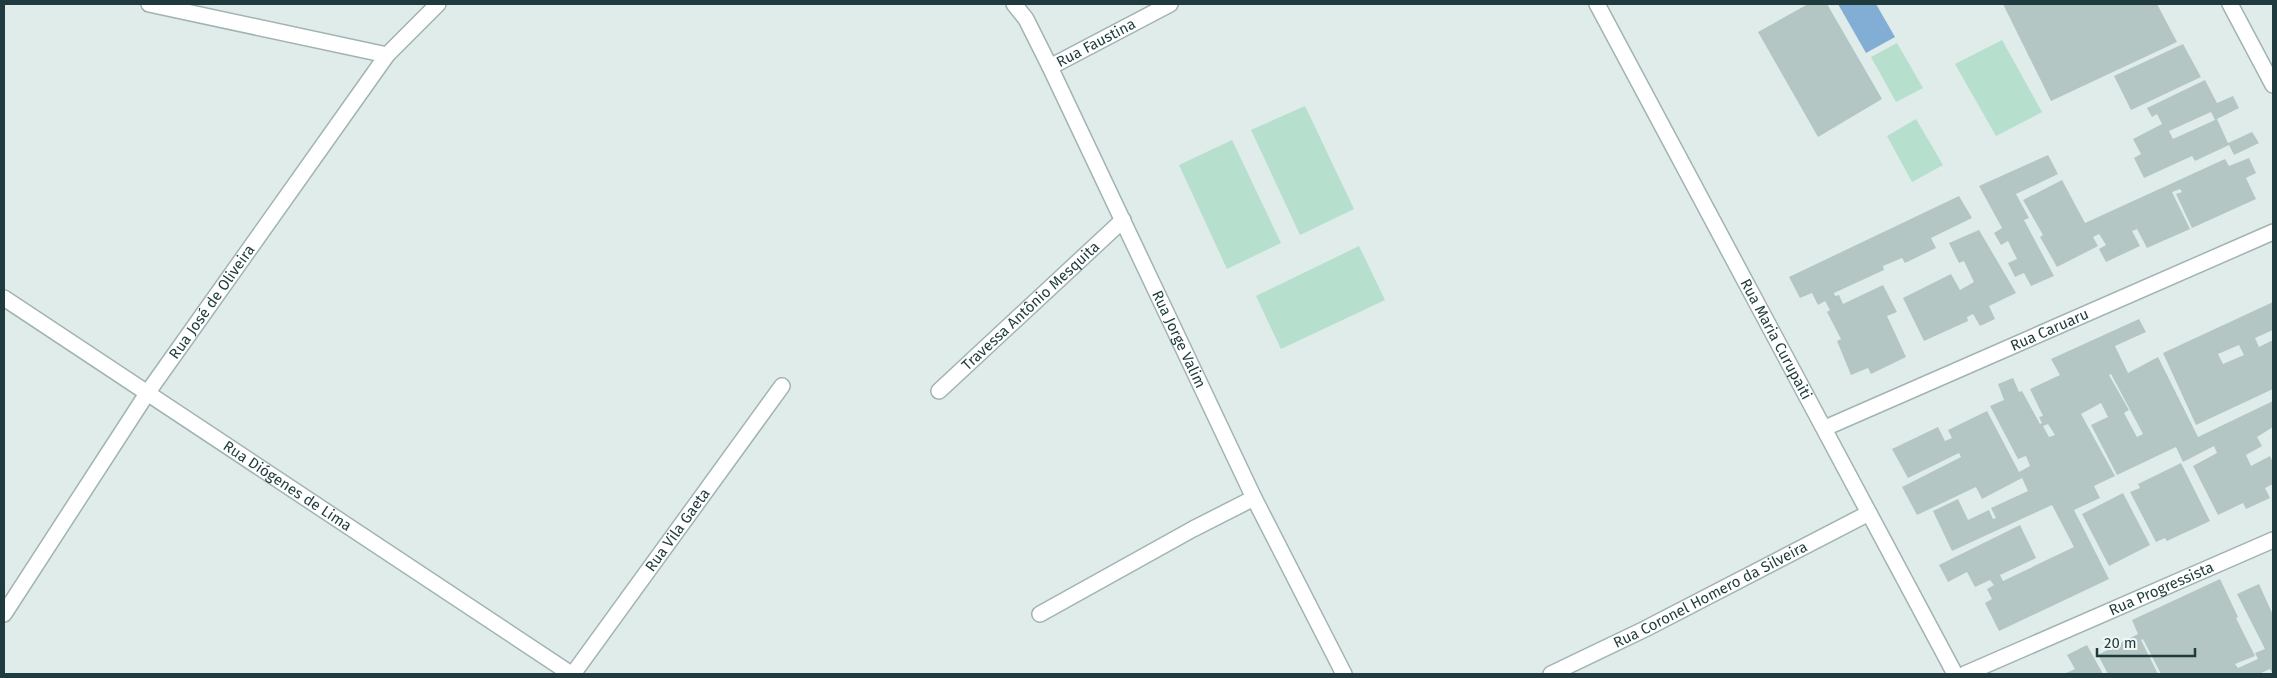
<svg xmlns="http://www.w3.org/2000/svg" width="2277" height="678" font-family="'Fira Sans',sans-serif">
	<style>
		.green { fill: #b6dfce }
		.water { fill: #82aed6 }
		.building { fill: #b4c6c4; fill-rule: evenodd }
		.lines { fill: none; stroke-linecap: round; stroke-linejoin: round }
		.minor-casing { stroke: #a2b3b3; stroke-width: 18 }
		.minor { stroke: #fff; stroke-width: 15 }
		.labels { text-anchor: middle; stroke-width: 4; stroke-linejoin: round; paint-order: stroke }
		.street-label { font-size: 15px; fill: #1f3b3d; stroke: #f0f8f6 }
	</style>
	<rect width="100%" height="100%" fill="#dfecea"/>
	<g class="green">
		<polygon points="2002,40 2042,112 1996,136 1955,64"/>
		<polygon points="1897,43 1923,88 1896,102 1871,57"/>
		<polygon points="1305,106 1354,209 1300,235 1251,130"/>
		<polygon points="1916,119 1943,165 1912,182 1887,136"/>
		<polygon points="1232,140 1281,243 1227,269 1179,165"/>
		<polygon points="1359,246 1385,300 1281,349 1256,296"/>
	</g>
	<polygon class="water" points="1838,4 1876,4 1895,37 1866,53"/>
	<g class="building">
		<polygon points="1808,4 1827,4 1882,99 1818,137 1758,32"/>
		<polygon points="2003,4 2157,4 2177,42 2051,101"/>
		<polygon points="2183,44 2201,77 2131,110 2114,76"/>
		<path d="M2205,80L2217,103L2233,96L2239,108L2217,119L2228,143L2252,132L2259,143L2234,155L2229,145L2195,161L2192,156L2144,178L2134,158L2141,154L2133,139L2162,124L2157,114L2152,117L2147,108ZM2211,112L2215,120L2173,139L2169,131Z"/>
		<polygon points="2048,155 2058,174 2016,194 2029,218 2024,220 2054,276 2031,286 2024,273 2015,277 2008,263 2017,259 2008,241 2001,245 1994,233 2002,228 1979,186"/>
		<polygon points="2249,158 2256,173 2246,178 2256,199 2192,228 2176,194 2182,192 2180,189 2172,192 2190,229 2147,248 2137,229 2132,231 2140,246 2106,262 2099,249 2106,245 2099,234 2093,237 2098,246 2057,267 2040,237 2043,235 2023,200 2062,180 2085,223 2225,159 2229,166"/>
		<polygon points="1959,196 1972,218 1931,238 1936,248 1905,263 1902,258 1883,266 1884,270 1834,293 1835,296 1839,295 1843,304 1883,285 1897,312 1887,316 1906,357 1871,374 1868,368 1851,375 1837,341 1841,339 1827,312 1830,310 1825,301 1818,305 1812,293 1800,298 1789,277"/>
		<polygon points="1979,230 2016,293 1989,306 1995,319 1980,326 1973,314 1967,317 1968,321 1924,341 1903,298 1951,274 1960,290 1974,282 1964,261 1959,263 1949,243"/>
		<path d="M2273,302V330L2255,338L2259,347L2273,340V389L2196,425L2163,353ZM2239,345L2244,355L2223,364L2218,354Z"/>
		<path d="M2139,319L2146,332L2115,346L2128,373L2158,357L2198,437L2273,401V427L2257,437L2262,446L2246,455L2251,466L2270,456L2273,463V484L2265,488L2270,498L2246,509L2243,503L2218,515L2193,466L2217,453L2214,446L2183,462L2176,447L2117,475L2091,425L2108,417L2101,403L2081,414L2115,476L2094,486L2100,498L2074,510L2109,579L1999,631L1985,603L1992,599L1987,589L1994,585L1990,580L1975,587L1967,572L1948,582L1939,565L2020,525L2036,558L2000,575L2003,581L2074,547L2052,505L1952,551L1933,511L1958,499L1968,520L1989,510L1993,519L1996,518L1991,508L2028,491L2022,478L1982,499L1976,487L1917,515L1902,487L1961,457L1959,453L1908,478L1892,449L1938,427L1945,441L1952,438L1948,430L1987,411L2019,472L2030,466L2026,456L2018,459L1990,406L2004,400L1998,384L2013,378L2019,392L2022,391L2040,424L2042,423L2039,417L2043,416L2030,389L2060,375L2051,359ZM2111,374L2143,434L2137,437L2124,413L2129,410L2109,375ZM2048,424L2055,435L2049,437L2043,426Z"/>
		<polygon points="2181,463 2210,521 2167,541 2165,538 2156,542 2130,492 2140,488 2138,484"/>
		<polygon points="2123,493 2150,545 2109,566 2082,514"/>
		<polygon points="2220,579 2238,617 2236,618 2255,656 2235,664 2238,668 2258,659 2255,653 2265,649 2237,594 2259,584 2273,615 2273,674 2270,669 2259,674 2161,674 2143,639 2141,640 2158,674 2108,674 2098,655 2138,634 2132,620"/>
		<polygon points="2087,645 2103,674 2064,674 2075,669 2067,655"/>
	</g>
	<g class="lines">
		<defs>
			<g id="minor">
				<polyline points="149,4 387,55"/>
				<path id="s1" d="M1014,4L1026,19L1050,67L1254,498L1344,674"/>
				<path id="s2" d="M1597,4L1955,674"/>
				<polyline points="2230,4 2273,85"/>
				<path id="s3" d="M1050,67L1170,4"/>
				<path id="s4" d="M4,298L571,674"/>
				<path id="s5" d="M939,391L1123,220"/>
				<path id="s6" d="M1825,428L2273,232"/>
				<path id="s7" d="M4,614L148,392L387,55L438,4"/>
				<polyline points="1040,614 1193,529 1254,498"/>
				<path id="s8" d="M573,674L782,386"/>
				<path id="s9" d="M1551,674L1645,629L1869,513"/>
				<path id="s10" d="M1965,674L2273,540"/>
			</g>
		</defs>
		<use href="#minor" class="minor-casing"/>
		<use href="#minor" class="minor"/>
	</g>
	<g class="labels">
		<g class="street-label">
			<text dy="5" stroke="none"><textPath href="#s3" startOffset="52">Rua Faustina</textPath></text>
			<text dy="5" stroke="none"><textPath href="#s7" startOffset="375">Rua José de Oliveira</textPath></text>
			<text dy="5" stroke="none"><textPath href="#s5" startOffset="125">Travessa Antônio Mesquita</textPath></text>
			<text dy="5" stroke="none"><textPath href="#s6" startOffset="245">Rua Caruaru</textPath></text>
			<text dy="5" stroke="none"><textPath href="#s2" startOffset="380">Rua Maria Curupaiti</textPath></text>
			<text dy="5" stroke="none"><textPath href="#s1" startOffset="374">Rua Jorge Valim</textPath></text>
			<text dy="5" stroke="none"><textPath href="#s4" startOffset="340">Rua Diógenes de Lima</textPath></text>
			<text dy="5" stroke="none"><textPath href="#s8" startOffset="178">Rua Vila Gaeta</textPath></text>
			<text dy="5" stroke="none"><textPath href="#s10" startOffset="214">Rua Progressista</textPath></text>
			<text dy="5" stroke="none"><textPath href="#s9" startOffset="178">Rua Coronel Homero da Silveira</textPath></text>
		</g>
	</g>
	<rect width="2277" height="678" fill="none" stroke="#1f3b3d" stroke-width="10"/>
	<path d="M2097 648v8h98v-8" fill="none" stroke="#1f3b3d" stroke-width="2.5"/>
	<text x="2104" y="648" font-size="15" fill="#1f3b3d" stroke="#f0f8f6" stroke-width="4" paint-order="stroke">20 m</text>
</svg>
